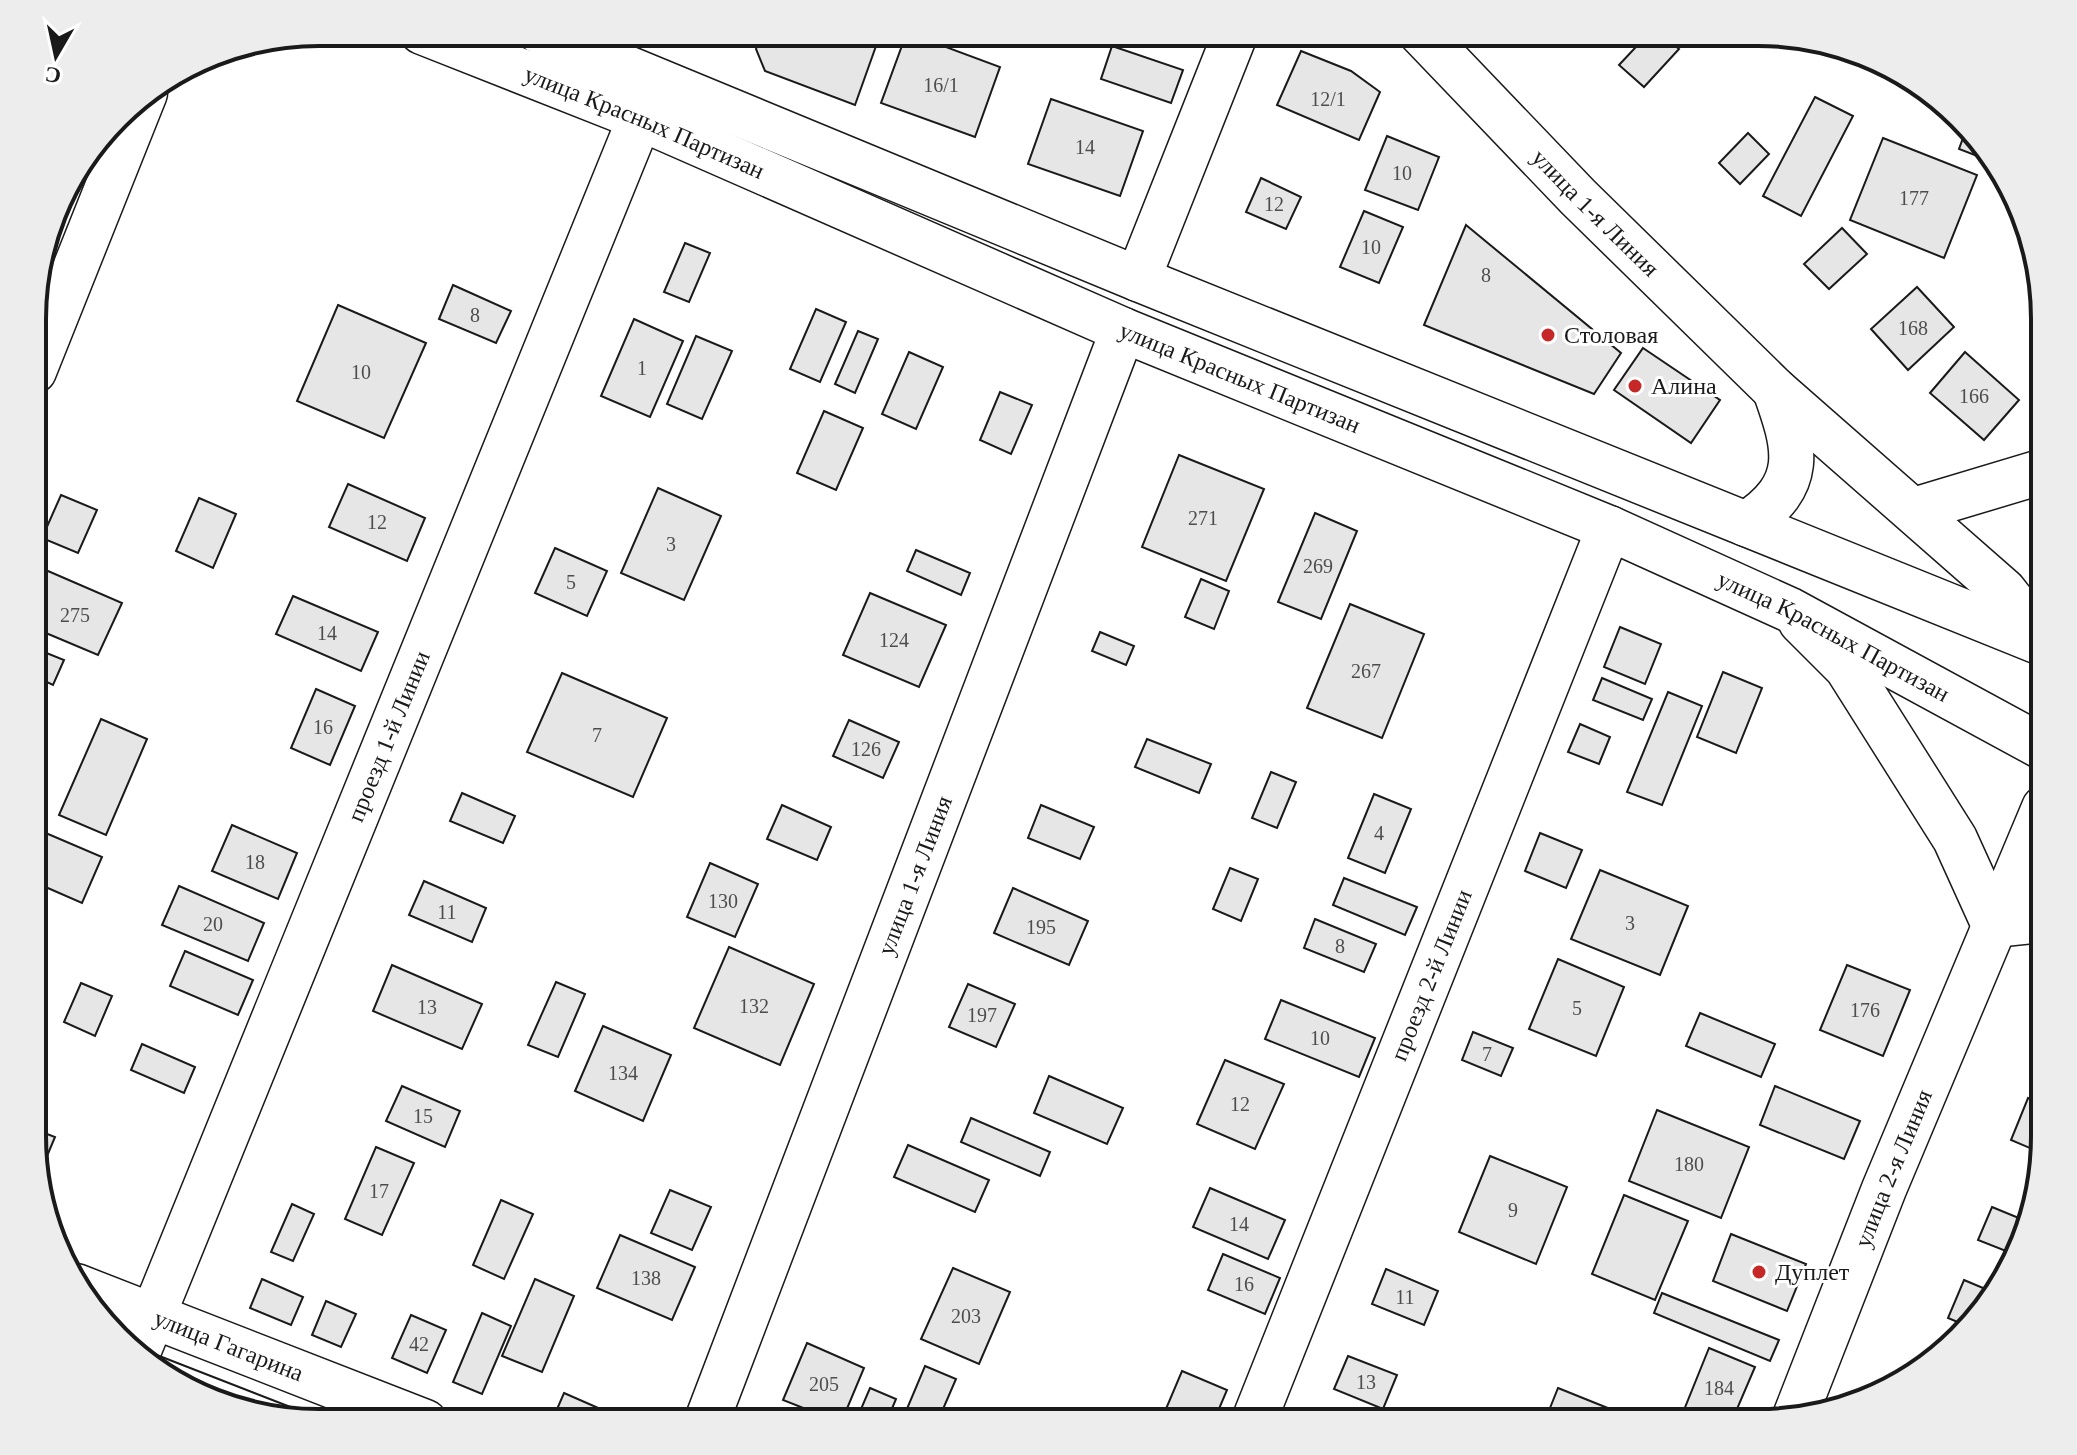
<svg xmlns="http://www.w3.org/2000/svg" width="2077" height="1455" font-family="'Times New Roman',serif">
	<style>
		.building { fill: #e6e6e6; stroke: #1a1a1a; stroke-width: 2 }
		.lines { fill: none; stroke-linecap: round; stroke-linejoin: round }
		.minor-casing { stroke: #1a1a1a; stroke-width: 47 }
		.highway-casing { stroke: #1a1a1a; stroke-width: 47 }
		.minor { stroke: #fff; stroke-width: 44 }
		.highway { stroke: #fff; stroke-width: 44 }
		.tram { stroke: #1a1a1a; stroke-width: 2 }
		.poi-dot { fill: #c62828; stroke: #fff; stroke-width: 3 }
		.labels { text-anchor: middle; stroke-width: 6; stroke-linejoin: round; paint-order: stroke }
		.number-label { font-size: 20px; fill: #4d4d4d }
		.street-label { font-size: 24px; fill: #1a1a1a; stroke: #fff }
		.poi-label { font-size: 24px; fill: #1a1a1a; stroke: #fff; text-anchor: start }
		.rim { fill: none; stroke: #1a1a1a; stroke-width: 4 }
	</style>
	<rect width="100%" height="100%" fill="#fff"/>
	<g class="building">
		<polygon points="762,32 881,32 855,105 765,71 756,49"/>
		<polygon points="907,32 948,32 943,46 1000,67 975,137 881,103"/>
		<polygon points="1649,33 1661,33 1679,49 1644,87 1619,65"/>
		<polygon points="1112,46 1183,70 1171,103 1101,79"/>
		<polygon points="1301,51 1351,71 1380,92 1359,140 1277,105"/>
		<polygon points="1815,97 1853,116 1801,216 1763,196"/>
		<polygon points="1051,99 1143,131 1120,196 1028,164"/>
		<polygon points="1966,130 1994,161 1993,162 1959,149"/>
		<polygon points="1748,133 1769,154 1740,184 1719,163"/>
		<polygon points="1387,136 1439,157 1418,210 1365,190"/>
		<polygon points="1883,138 1977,175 1944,258 1850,220"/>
		<polygon points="1261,178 1301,197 1286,229 1246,212"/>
		<polygon points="1364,211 1403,227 1379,283 1340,267"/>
		<polygon points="1466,225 1621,353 1594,394 1424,325"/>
		<polygon points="1842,228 1867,254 1829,289 1804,264"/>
		<polygon points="685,243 710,253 689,302 664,292"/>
		<polygon points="453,285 511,311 496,343 439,319"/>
		<polygon points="1917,287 1954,327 1908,370 1871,329"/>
		<polygon points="338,305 426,343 384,438 297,401"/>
		<polygon points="816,309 846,322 820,382 790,369"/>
		<polygon points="634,319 683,341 650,417 601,396"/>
		<polygon points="858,331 878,339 855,393 835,384"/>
		<polygon points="696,336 732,351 702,419 667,404"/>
		<polygon points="1643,348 1720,400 1691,443 1614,390"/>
		<polygon points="909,352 943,367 916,429 882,414"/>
		<polygon points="1965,352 2019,400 1984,440 1930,393"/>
		<polygon points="1000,392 1032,405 1011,454 980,440"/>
		<polygon points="824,411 863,428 836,490 797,473"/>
		<polygon points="1179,455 1264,489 1226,581 1142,547"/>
		<polygon points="348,484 425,518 407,561 329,527"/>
		<polygon points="658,488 721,516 684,600 621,573"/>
		<polygon points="61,495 97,510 78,553 42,538"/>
		<polygon points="199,498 236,514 213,568 176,551"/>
		<polygon points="1315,513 1357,531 1321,619 1278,602"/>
		<polygon points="555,548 607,571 587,616 535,593"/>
		<polygon points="916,550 970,573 961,595 907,571"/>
		<polygon points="41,568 122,603 98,655 34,628 34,584"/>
		<polygon points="1201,579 1229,591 1214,629 1185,617"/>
		<polygon points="870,593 946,625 919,687 843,655"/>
		<polygon points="293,596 378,632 361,671 276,634"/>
		<polygon points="1350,604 1424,634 1382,738 1307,708"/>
		<polygon points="1620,627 1661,644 1645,684 1604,667"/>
		<polygon points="1100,632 1134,646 1126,665 1092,651"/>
		<polygon points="34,648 64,660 53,685 34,676"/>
		<polygon points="1723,672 1762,688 1736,753 1697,737"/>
		<polygon points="562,673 667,718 633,797 527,752"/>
		<polygon points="1602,678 1652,699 1643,720 1593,700"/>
		<polygon points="316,689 355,706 330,765 291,748"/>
		<polygon points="1668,692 1702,706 1662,805 1627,792"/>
		<polygon points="101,719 147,739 106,835 59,815"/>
		<polygon points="849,720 899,742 883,778 833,756"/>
		<polygon points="1580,724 1610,737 1599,764 1568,752"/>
		<polygon points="1147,739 1211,764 1199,793 1135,767"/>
		<polygon points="1271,772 1296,782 1277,828 1252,818"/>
		<polygon points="462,793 515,816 503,843 450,821"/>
		<polygon points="1374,794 1411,809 1385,873 1348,858"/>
		<polygon points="782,805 831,827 817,860 767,839"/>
		<polygon points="1041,805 1094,827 1080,859 1028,838"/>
		<polygon points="232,825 297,853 278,899 212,871"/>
		<polygon points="34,828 102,857 82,903 34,882"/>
		<polygon points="1540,833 1582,850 1566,888 1525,871"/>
		<polygon points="710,863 758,884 735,937 687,917"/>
		<polygon points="1230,868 1258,879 1241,921 1213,909"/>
		<polygon points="1600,870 1688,906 1660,975 1571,939"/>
		<polygon points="1344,878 1417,907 1405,935 1333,905"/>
		<polygon points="424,881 486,908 472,942 409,915"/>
		<polygon points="179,886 264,923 248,961 162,925"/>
		<polygon points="1013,888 1088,921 1069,965 994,933"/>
		<polygon points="1315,919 1376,944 1364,972 1304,948"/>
		<polygon points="729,947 814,984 780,1065 694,1028"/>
		<polygon points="185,951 253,980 238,1015 170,986"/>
		<polygon points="1558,959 1624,987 1596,1056 1529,1029"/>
		<polygon points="392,965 482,1004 462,1049 373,1011"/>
		<polygon points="1847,965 1910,990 1883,1056 1820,1030"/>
		<polygon points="556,982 585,994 558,1057 528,1045"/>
		<polygon points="81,983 112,996 95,1036 64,1022"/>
		<polygon points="968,984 1015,1004 996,1047 949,1027"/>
		<polygon points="1281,1000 1375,1038 1359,1077 1265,1039"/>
		<polygon points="1700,1013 1775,1044 1761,1077 1686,1046"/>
		<polygon points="603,1026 671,1055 643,1121 575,1091"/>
		<polygon points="1473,1032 1513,1048 1501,1076 1462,1060"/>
		<polygon points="142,1044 195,1067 184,1093 131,1070"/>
		<polygon points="1225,1060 1284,1084 1255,1149 1197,1124"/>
		<polygon points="1049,1076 1123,1108 1107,1144 1034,1113"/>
		<polygon points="402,1086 460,1111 445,1147 386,1121"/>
		<polygon points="1775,1086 1860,1121 1844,1159 1760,1125"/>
		<polygon points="2028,1098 2044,1105 2044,1154 2011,1140"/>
		<polygon points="1657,1110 1749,1147 1721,1218 1629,1181"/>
		<polygon points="971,1118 1050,1152 1040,1176 961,1142"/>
		<polygon points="34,1129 55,1137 37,1180 34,1173"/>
		<polygon points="908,1145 989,1180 975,1212 894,1177"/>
		<polygon points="376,1147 414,1163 382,1235 345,1219"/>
		<polygon points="1490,1156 1567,1187 1536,1264 1459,1232"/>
		<polygon points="1210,1188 1285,1220 1268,1259 1193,1227"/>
		<polygon points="670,1190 711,1207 692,1250 651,1233"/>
		<polygon points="1624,1195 1688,1221 1655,1300 1592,1274"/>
		<polygon points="501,1200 533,1214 504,1279 473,1265"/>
		<polygon points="292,1204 314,1214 293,1261 271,1252"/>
		<polygon points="1992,1207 2031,1223 2016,1255 1978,1240"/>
		<polygon points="1731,1234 1806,1264 1787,1311 1713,1281"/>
		<polygon points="620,1235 695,1267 672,1320 597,1288"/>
		<polygon points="1223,1254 1280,1278 1265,1314 1208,1290"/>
		<polygon points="953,1268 1010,1292 979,1364 921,1339"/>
		<polygon points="1386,1269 1438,1291 1424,1325 1372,1304"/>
		<polygon points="262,1279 303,1297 291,1325 250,1308"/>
		<polygon points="535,1279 574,1296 542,1372 502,1356"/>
		<polygon points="1964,1280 1995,1293 1986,1311 1967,1326 1948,1318"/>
		<polygon points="1662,1293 1779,1340 1770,1361 1654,1313"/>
		<polygon points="326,1301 356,1314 341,1347 312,1335"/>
		<polygon points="482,1313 511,1326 482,1394 453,1382"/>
		<polygon points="411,1315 446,1330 427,1373 392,1358"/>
		<polygon points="807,1343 864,1368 841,1423 783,1400"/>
		<polygon points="1709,1348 1755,1367 1731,1423 1716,1423 1684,1410"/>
		<polygon points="1348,1356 1397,1375 1383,1409 1334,1389"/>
		<polygon points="925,1366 956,1379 937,1423 901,1423"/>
		<polygon points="1182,1371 1227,1390 1213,1423 1160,1423"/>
		<polygon points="870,1388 896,1399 886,1423 855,1423"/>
		<polygon points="1558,1388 1645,1423 1544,1423"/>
		<polygon points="564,1393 628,1421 627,1423 551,1423"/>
	</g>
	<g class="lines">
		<defs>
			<g id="minor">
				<path id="s1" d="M1420,32L1578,197L1775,390L2004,591L2044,642"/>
				<polyline points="1138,279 1236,32"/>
				<polyline points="34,371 145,93"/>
				<polyline points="1914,510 2044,471"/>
				<path d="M1746,524C1806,485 1796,449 1775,390"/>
				<polyline points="1801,622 1847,668 1955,839 1994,925"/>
				<polyline points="1994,925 2044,920"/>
				<path id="s2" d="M76,1286L425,1422"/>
				<path id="s3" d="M137,1355L640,118"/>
				<path id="s4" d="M1796,1414L1884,1189L2044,808"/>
				<path id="s5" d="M706,1423L1123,330"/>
				<path id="s6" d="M1253,1423L1609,528"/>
			</g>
			<g id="highway">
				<path id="s7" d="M422,32L640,118L1123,330L1609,528L1790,610L2044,748"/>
				<polyline points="540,32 1138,279 2044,644"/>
			</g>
		</defs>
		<use href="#minor" class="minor-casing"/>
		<use href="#highway" class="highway-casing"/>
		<use href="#minor" class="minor"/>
		<use href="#highway" class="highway"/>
		<polyline class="tram" points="126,1343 329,1422"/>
	</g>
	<g class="poi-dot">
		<circle cx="1548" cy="335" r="8"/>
		<circle cx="1635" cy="386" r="8"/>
		<circle cx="1759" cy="1272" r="8"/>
	</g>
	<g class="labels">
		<g class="number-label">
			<text x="941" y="92">16/1</text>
			<text x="1328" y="106">12/1</text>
			<text x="1085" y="154">14</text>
			<text x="1402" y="180">10</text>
			<text x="1914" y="205">177</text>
			<text x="1274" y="211">12</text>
			<text x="1371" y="254">10</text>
			<text x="1486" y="282">8</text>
			<text x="475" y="322">8</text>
			<text x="1913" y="335">168</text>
			<text x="642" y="375">1</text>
			<text x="361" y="379">10</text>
			<text x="1974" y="403">166</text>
			<text x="1203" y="525">271</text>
			<text x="377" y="529">12</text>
			<text x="671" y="551">3</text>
			<text x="1318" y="573">269</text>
			<text x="571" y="589">5</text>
			<text x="75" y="622">275</text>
			<text x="327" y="640">14</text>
			<text x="894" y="647">124</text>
			<text x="1366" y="678">267</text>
			<text x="323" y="734">16</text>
			<text x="597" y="742">7</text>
			<text x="866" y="756">126</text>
			<text x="1379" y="840">4</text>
			<text x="255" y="869">18</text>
			<text x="723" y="908">130</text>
			<text x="447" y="919">11</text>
			<text x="1630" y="930">3</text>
			<text x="213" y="931">20</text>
			<text x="1041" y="934">195</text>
			<text x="1340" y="953">8</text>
			<text x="754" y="1013">132</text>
			<text x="427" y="1014">13</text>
			<text x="1577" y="1015">5</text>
			<text x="1865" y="1017">176</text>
			<text x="982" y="1022">197</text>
			<text x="1320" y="1045">10</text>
			<text x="1487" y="1061">7</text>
			<text x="623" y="1080">134</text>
			<text x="1240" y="1111">12</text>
			<text x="423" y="1123">15</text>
			<text x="1689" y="1171">180</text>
			<text x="379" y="1198">17</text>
			<text x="1513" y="1217">9</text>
			<text x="1239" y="1231">14</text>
			<text x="646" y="1285">138</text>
			<text x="1244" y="1291">16</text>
			<text x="1405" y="1304">11</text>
			<text x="966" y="1323">203</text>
			<text x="419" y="1351">42</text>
			<text x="1366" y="1389">13</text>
			<text x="824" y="1391">205</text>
			<text x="1719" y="1395">184</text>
		</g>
		<g class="street-label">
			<text dy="8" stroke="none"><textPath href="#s7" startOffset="240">улица Красных Партизан</textPath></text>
			<text dy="8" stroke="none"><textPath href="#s1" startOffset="252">улица 1-я Линия</textPath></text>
			<text dy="8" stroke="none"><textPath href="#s7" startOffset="888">улица Красных Партизан</textPath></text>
			<text dy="8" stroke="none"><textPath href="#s7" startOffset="1536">улица Красных Партизан</textPath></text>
			<text dy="8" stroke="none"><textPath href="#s3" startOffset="668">проезд 1-й Линии</textPath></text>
			<text dy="8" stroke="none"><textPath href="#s5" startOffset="586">улица 1-я Линия</textPath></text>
			<text dy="8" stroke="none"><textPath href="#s6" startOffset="482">проезд 2-й Линии</textPath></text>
			<text dy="8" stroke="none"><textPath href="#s4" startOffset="264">улица 2-я Линия</textPath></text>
			<text dy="8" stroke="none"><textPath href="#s2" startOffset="164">улица Гагарина</textPath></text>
		</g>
		<g class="poi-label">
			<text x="1564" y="343">Столовая</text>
			<text x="1651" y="394">Алина</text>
			<text x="1775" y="1280">Дуплет</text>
		</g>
	</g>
	<path d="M0 0H2077V1455H0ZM319 46H1758A273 273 0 0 1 2031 319V1136A273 273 0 0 1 1758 1409H319A273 273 0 0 1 46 1136V319A273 273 0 0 1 319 46Z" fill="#ededed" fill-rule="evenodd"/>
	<path class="rim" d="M319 46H1758A273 273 0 0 1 2031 319V1136A273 273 0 0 1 1758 1409H319A273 273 0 0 1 46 1136V319A273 273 0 0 1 319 46Z"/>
	<g transform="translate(56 56) rotate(189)" stroke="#ffffff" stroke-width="6" paint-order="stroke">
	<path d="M0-6L14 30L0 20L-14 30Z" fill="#1a1a1a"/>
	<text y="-12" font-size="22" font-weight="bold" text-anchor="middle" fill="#1a1a1a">С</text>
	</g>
</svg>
